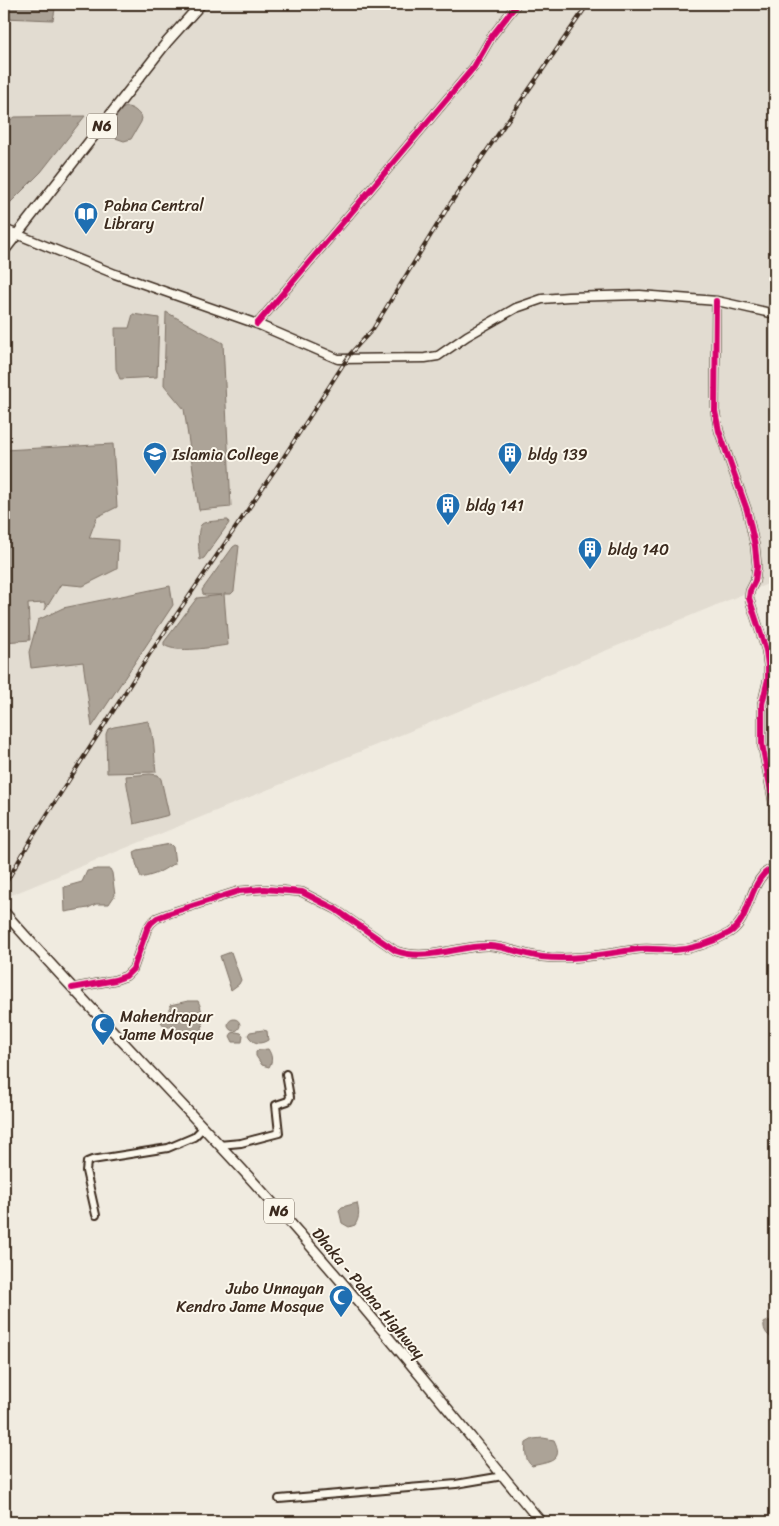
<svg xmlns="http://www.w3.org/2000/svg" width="779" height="1526" font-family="Sriracha,sans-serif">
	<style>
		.built { fill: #e2dcd1 }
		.water { fill: #aca397; stroke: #7f7367 }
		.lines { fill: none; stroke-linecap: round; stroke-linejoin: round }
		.minor-casing { stroke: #3b2a1e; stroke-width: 10 }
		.major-casing { stroke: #3b2a1e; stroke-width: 11 }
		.highway-casing { stroke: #3b2a1e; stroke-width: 12 }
		.minor { stroke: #fbf7ec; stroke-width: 6 }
		.major { stroke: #fbf7ec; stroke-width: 8 }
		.highway { stroke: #fbf7ec; stroke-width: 9 }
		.rail-casing { stroke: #3b2a1e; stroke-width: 4 }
		.rail { stroke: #fbf7ec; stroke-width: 2; stroke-dasharray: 5.5; stroke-linecap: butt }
		.cycleway-casing { stroke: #fbf7ec; stroke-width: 9 }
		.cycleway { stroke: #d6006c; stroke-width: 6 }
		.labels { text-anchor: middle; stroke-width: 4; stroke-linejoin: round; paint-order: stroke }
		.shield { fill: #fbf7ec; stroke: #75685c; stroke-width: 1 }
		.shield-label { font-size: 15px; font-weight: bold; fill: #3b2a1e }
		.poi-label { font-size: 16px; fill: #3b2a1e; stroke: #fbf7ec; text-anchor: start }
		.street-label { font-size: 16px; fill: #3b2a1e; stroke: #fbf7ec }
	</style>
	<rect width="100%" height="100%" fill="#f0ebe0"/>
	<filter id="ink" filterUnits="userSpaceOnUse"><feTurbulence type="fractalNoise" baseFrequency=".02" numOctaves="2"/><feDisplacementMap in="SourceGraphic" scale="10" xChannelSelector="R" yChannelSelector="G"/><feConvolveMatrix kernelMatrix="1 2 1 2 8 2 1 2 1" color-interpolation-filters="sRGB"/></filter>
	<g filter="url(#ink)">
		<polygon class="built" points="4,4 775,4 775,581 4,898"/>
		<g class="water">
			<polygon points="4,4 56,4 53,20 4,18"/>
			<path d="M126,107C133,107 138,112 142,118L141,122L131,139L124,141L107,135C108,125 116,111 126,107Z"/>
			<polygon points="85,116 41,172 4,209 4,124 15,117"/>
			<polygon points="166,312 223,343 231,507 199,510 184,409 164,385"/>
			<polygon points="133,314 159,318 157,377 120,379 116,369 115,328 129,328"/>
			<polygon points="113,444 117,507 97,517 89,538 118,540 117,569 83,586 61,584 45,610 45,603 28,604 30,640 4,642 4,450"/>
			<path d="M226,520H228L229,523L204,558L200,560C199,553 196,528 202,524C205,521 221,521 226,520Z"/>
			<path d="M236,545L239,546L234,591L231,594H224L228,645C212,647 177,654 164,645V642L197,598L222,595H205L203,594L202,590L233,547Z"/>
			<polygon points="170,586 173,605 92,727 83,662 31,668 29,652 38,620 63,608"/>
			<path d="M148,721C155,735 154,756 156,772L107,773L106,734L108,729L114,727Z"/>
			<polygon points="150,774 158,775 161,779 169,815 134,824 127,785 126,776"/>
			<path d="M170,844L173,847L175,864C169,865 166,869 161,871C155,875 148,876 141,878L136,863L134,852L138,850Z"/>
			<polygon points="97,869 110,869 112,873 115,895 109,904 96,904 88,908 65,912 64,887 82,882 87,871"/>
			<polygon points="231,952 241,980 239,984 231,990 220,956"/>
			<path d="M188,1001H198C203,1010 203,1022 202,1031L198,1035L179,1038L175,1027H165L161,1022L164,1017L170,1014V1005Z"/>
			<circle cx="234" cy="1025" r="6"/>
			<path d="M263,1030L267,1031L268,1040C260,1045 253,1044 248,1035L250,1032Z"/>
			<polygon points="236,1032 241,1033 243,1035 242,1042 233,1042 230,1036 232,1033"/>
			<path d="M268,1049C272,1055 273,1061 269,1067L262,1065L256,1056V1052L259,1050Z"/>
			<path d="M357,1203C359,1211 360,1217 355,1225L349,1227L342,1223L339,1210L342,1207Z"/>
			<path d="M768,1321H775V1339C768,1337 763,1331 764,1323Z"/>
			<path d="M543,1438L554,1440C565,1462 548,1462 532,1466C525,1461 525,1450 526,1443L533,1439Z"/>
		</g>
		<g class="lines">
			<defs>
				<g id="minor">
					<polyline points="716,301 715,411 719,431 747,510 755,546 757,566 755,581 750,591 749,598 766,650 768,665 768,679 762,704 762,744 775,812"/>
					<polyline points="257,324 474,67 492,36 517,4"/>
					<path d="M72,988L115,980L126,976L133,969L147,929L151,923L157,918L170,913L239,891L264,889L302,892L335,909L396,951C428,962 458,945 490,946C508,947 524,955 542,957C575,961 608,953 640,949C652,948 663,950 675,950C693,949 713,942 729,933C749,921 748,891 763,875C766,871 771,869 775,867"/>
					<polyline points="219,1145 241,1143 279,1133 276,1105 288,1101 290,1097 286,1074"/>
					<polyline points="96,1215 86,1171 87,1162 92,1160 168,1148 194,1137 203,1128"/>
					<polyline points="279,1499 456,1484 503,1476"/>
				</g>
				<polyline id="major" points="4,229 115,274 257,324 338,359 425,358 438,356 467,336 516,308 542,299 568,297 640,295 717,301 775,314"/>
				<g id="highway">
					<polyline points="4,251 167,42 201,4"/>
					<path d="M4,912C76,994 152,1072 226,1152C337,1271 438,1398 541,1522"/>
				</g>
			</defs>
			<use href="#minor" class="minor-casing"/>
			<use href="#major" class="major-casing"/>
			<use href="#highway" class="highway-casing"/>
			<use href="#minor" class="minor"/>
			<use href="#major" class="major"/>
			<use href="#highway" class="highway"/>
			<defs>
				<polyline id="rail" points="4,886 32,838 149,655 283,458 350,354 373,329 450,204 588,4"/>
			</defs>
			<use href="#rail" class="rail-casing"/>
			<use href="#rail" class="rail"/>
			<defs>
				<g id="cycleway">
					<polyline points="716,301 715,411 719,431 747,510 755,546 757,566 755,581 750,591 749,598 766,650 768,665 768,679 762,704 762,744 775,812"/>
					<polyline points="257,324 474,67 492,36 517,4"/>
					<path d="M72,988L115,980L126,976L133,969L147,929L151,923L157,918L170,913L239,891L264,889L302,892L335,909L396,951C428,962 458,945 490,946C508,947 524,955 542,957C575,961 608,953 640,949C652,948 663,950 675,950C693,949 713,942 729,933C749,921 748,891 763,875C766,871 771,869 775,867"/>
				</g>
			</defs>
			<use href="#cycleway" class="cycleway-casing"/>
			<use href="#cycleway" class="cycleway"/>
		</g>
	</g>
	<defs>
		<symbol id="library-pin" viewBox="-11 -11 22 30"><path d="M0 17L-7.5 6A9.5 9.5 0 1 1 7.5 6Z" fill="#1f6fb2" stroke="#fbf7ec"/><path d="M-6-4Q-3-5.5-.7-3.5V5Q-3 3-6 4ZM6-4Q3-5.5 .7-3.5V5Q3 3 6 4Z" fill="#fff"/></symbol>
		<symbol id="university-pin" viewBox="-11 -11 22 30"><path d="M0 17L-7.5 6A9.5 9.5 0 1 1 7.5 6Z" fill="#1f6fb2" stroke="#fbf7ec"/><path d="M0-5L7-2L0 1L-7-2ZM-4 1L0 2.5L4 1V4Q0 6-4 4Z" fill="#fff"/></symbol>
		<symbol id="building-pin" viewBox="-11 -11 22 30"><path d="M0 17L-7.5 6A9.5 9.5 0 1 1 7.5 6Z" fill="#1f6fb2" stroke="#fbf7ec"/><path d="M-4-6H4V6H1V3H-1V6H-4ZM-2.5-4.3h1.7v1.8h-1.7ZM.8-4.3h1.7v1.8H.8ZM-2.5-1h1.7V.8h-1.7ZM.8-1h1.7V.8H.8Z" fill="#fff"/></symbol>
		<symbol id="mosque-pin" viewBox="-11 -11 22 30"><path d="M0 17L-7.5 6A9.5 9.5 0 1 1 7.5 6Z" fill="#1f6fb2" stroke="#fbf7ec"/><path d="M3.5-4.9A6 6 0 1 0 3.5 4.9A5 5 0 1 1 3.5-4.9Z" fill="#fff"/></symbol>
	</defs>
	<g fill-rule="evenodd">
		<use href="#library-pin" x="72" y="200" width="28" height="38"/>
		<use href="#university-pin" x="141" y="440" width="28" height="38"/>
		<use href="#building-pin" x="496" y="440" width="28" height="38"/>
		<use href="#building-pin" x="434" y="491" width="28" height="38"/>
		<use href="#building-pin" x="576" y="535" width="28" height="38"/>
		<use href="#mosque-pin" x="89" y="1011" width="28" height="38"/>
		<use href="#mosque-pin" x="327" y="1283" width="28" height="38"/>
	</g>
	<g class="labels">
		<g class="shield">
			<rect x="87" y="113.5" width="30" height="25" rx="4"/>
			<rect x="264" y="1198.5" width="30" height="25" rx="4"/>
		</g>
		<g class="shield-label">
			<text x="102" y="131">N6</text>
			<text x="279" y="1216">N6</text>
		</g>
		<g class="poi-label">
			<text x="104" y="211">Pabna Central<tspan x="104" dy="18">Library</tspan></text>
			<text x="172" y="460">Islamia College</text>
			<text x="528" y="460">bldg 139</text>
			<text x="466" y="511">bldg 141</text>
			<text x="608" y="555">bldg 140</text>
			<text x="120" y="1022">Mahendrapur<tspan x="120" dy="18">Jame Mosque</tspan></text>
			<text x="324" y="1294" text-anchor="end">Jubo Unnayan<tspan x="324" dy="18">Kendro Jame Mosque</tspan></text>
		</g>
		<g class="street-label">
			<text transform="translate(369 1293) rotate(50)" y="6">Dhaka - Pabna Highway</text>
		</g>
	</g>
	<rect width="779" height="1526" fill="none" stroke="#fbf7ec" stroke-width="20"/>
	<rect x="10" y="10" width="759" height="1506" fill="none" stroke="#3b2a1e" stroke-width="2" filter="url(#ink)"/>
</svg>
